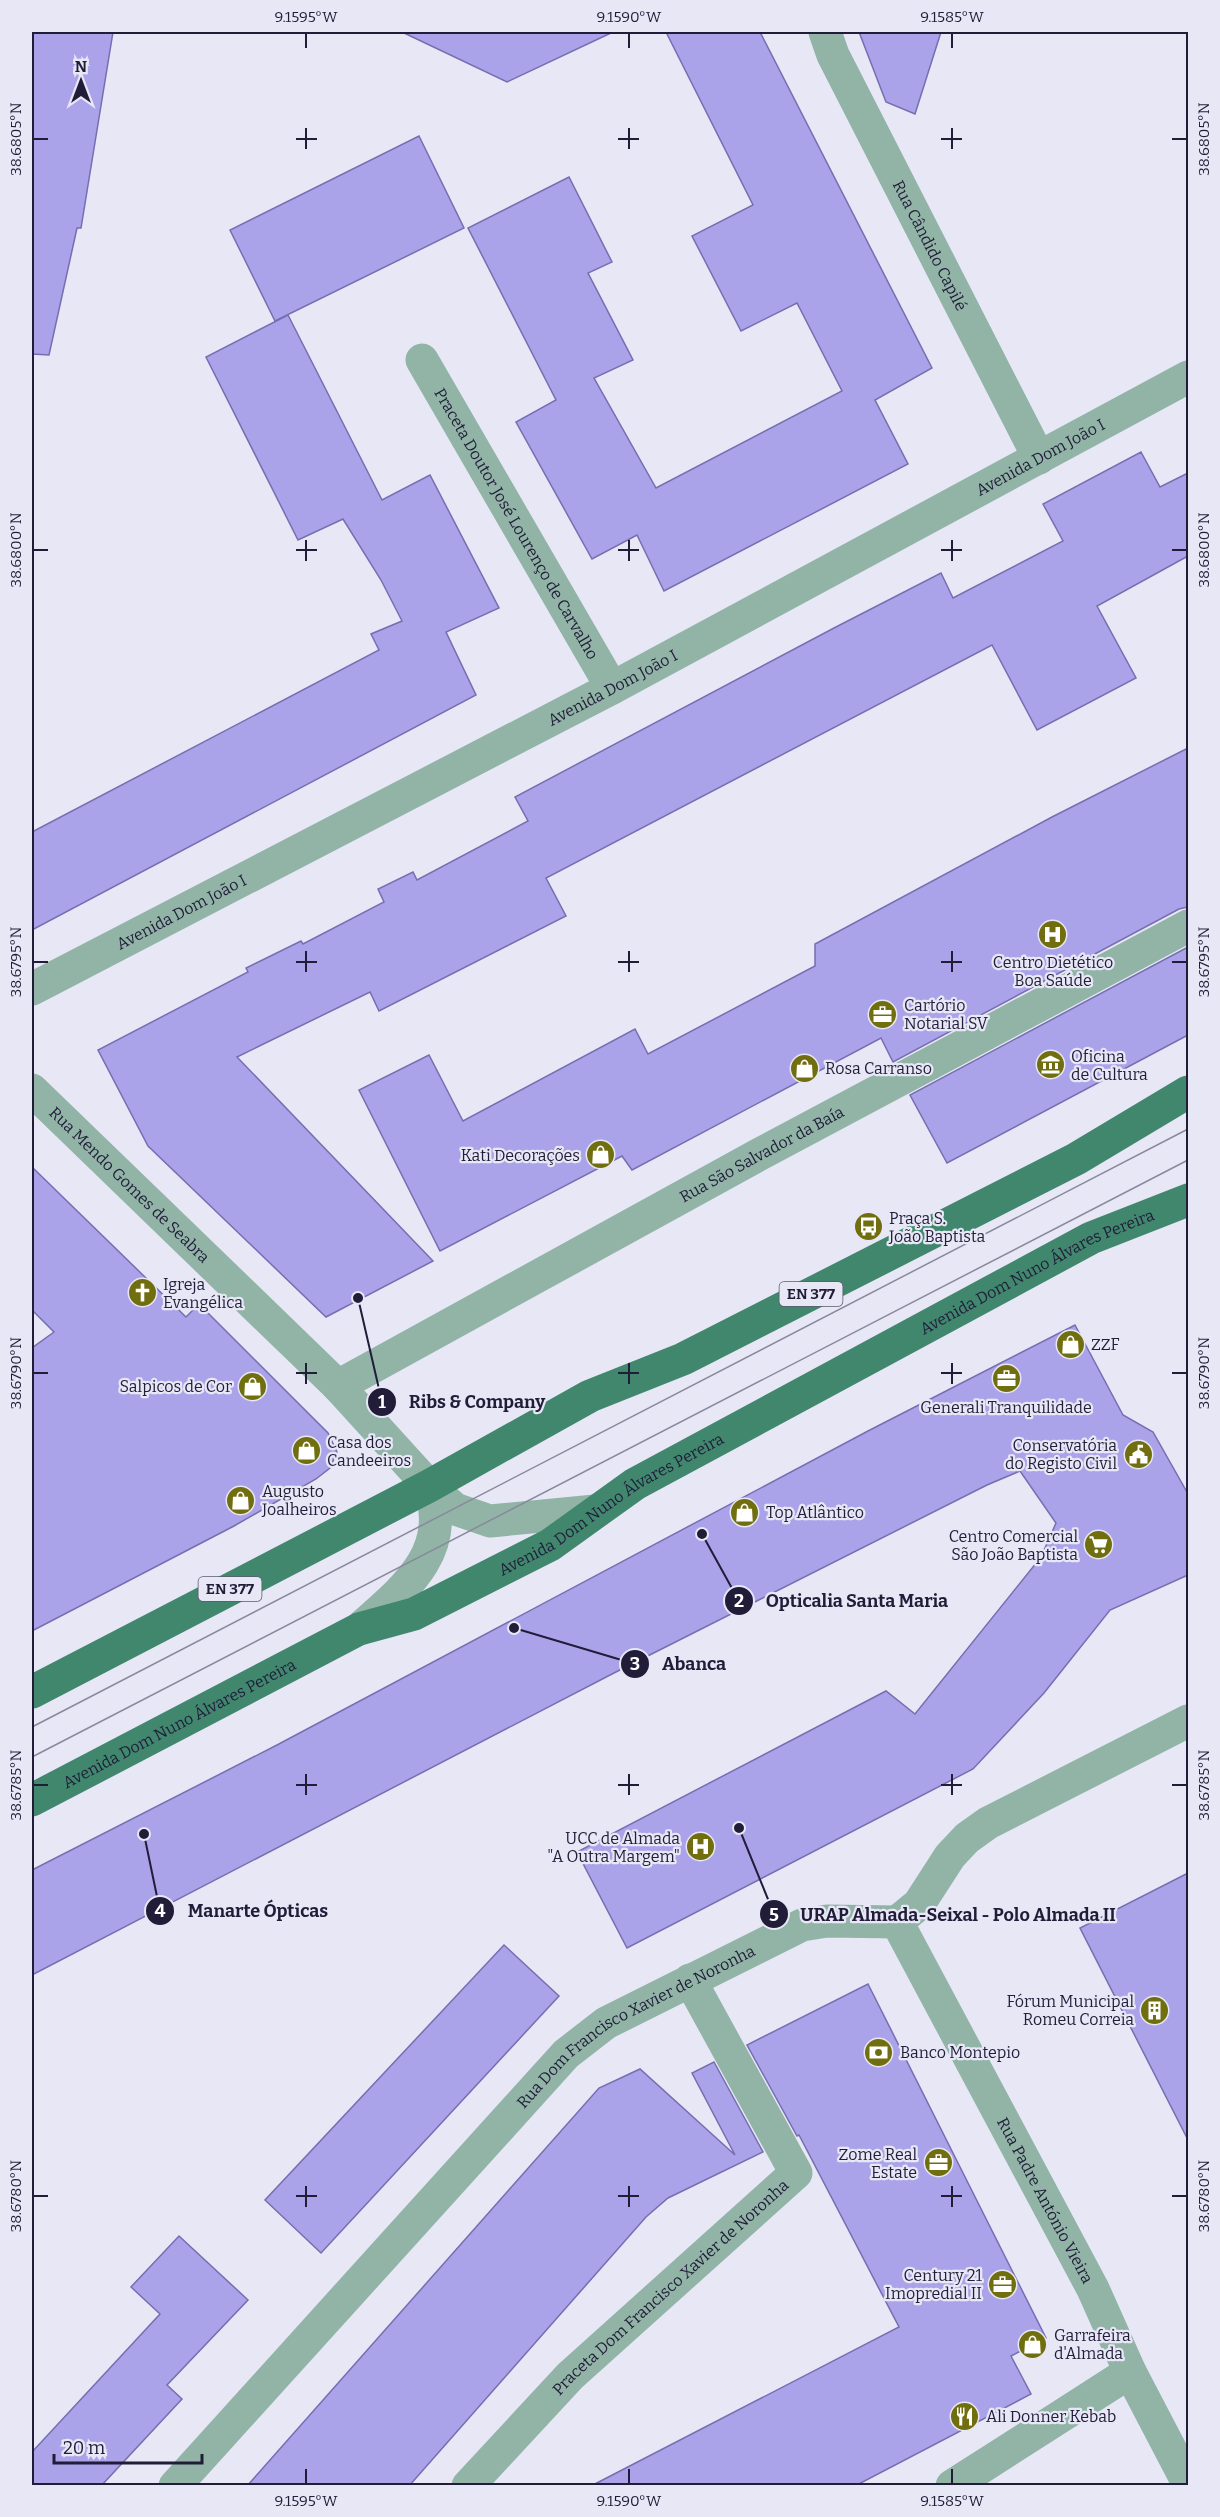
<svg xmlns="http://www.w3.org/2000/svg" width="1220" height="2517" font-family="Bitter,serif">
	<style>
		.building { fill: #aaa3ea; stroke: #766eb0; stroke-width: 1.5 }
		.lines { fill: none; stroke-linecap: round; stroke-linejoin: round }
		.minor { stroke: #91b4a6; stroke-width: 33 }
		.tertiary { stroke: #91b4a6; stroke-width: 33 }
		.primary { stroke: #40876e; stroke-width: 33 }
		.tram { stroke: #89889d; stroke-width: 1.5 }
		.ticks { fill: none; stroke: #211d39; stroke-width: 2 }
		.labels { text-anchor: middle; stroke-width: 4.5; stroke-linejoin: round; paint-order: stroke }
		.shield { fill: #e7e7f6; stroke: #5c5a72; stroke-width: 1.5 }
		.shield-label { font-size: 15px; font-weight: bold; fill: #211d39 }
		.street-label { font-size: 16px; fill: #211d39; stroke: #e7e7f6 }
		.poi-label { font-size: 16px; fill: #211d39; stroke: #e7e7f6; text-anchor: start }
		.leader { fill: none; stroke: #211d39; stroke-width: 2 }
		.callout-dot { fill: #211d39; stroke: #e7e7f6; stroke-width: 2 }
		.mark-label { font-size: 18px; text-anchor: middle; font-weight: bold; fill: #fff }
		.callout-label { font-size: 18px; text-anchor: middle; font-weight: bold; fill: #211d39; stroke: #e7e7f6; stroke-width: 4.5; stroke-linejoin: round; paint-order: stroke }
		.neatline { fill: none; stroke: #211d39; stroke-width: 2 }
		.ticks-label { font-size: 15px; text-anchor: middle; fill: #211d39 }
	</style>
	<rect width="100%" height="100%" fill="#e7e7f6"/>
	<g class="building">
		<polygon points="32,32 113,32 81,228 77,228 49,355 32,354"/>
		<polygon points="402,32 613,32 507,82"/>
		<polygon points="666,32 760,32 932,368 875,400 908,464 664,591 637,535 592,559 516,422 556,400 468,228 569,177 612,262 588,273 633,360 594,378 656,488 842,391 797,303 741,331 692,236 753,205"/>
		<polygon points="859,32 941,32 915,114 886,102"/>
		<polygon points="419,136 464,228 275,321 230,230"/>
		<polygon points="288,315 382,500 430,475 499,608 446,632 476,695 32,930 32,832 379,650 371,634 402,621 381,580 343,519 298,540 206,357"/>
		<polygon points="1141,452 1160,487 1188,473 1188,556 1097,606 1136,678 1037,730 992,645 546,878 566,916 379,1011 370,992 237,1057 433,1261 326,1317 148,1146 98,1050 248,972 246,968 301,941 303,944 384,902 378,889 413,872 417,880 528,821 515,797 834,628 941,573 953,598 1063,541 1043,504"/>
		<polygon points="1188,748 1188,907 1179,909 893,1062 881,1038 632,1170 622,1156 440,1251 359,1090 429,1055 463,1121 635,1029 648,1054 815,966 815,944 1052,817"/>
		<polygon points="1188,947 1188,1035 947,1163 910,1095"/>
		<polygon points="32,1167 186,1317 199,1304 328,1433 337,1452 330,1468 316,1479 234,1526 32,1631 32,1348 54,1332 32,1310"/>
		<polygon points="1075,1325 1123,1415 1153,1432 1188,1494 1188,1575 1110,1610 1044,1693 973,1769 627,1948 577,1852 886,1691 915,1714 1041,1557 1056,1523 1020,1471 987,1485 612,1674 32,1975 32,1870 277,1745 868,1431"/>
		<polygon points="1188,1873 1188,2140 1080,1928"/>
		<polygon points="504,1945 559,1996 321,2253 265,2200"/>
		<polygon points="868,1984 1046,2338 1011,2356 1031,2394 855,2486 591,2486 899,2327 799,2135 797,2136 747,2045"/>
		<polygon points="714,2062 763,2152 668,2198 646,2217 409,2486 247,2486 599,2088 640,2069 735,2155 692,2073"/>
		<polygon points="179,2236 248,2300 167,2385 182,2399 101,2486 32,2486 32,2452 160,2314 131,2287"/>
	</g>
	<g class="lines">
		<g class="minor">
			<path id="s1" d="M825,32L833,55L1039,458"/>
			<path id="s2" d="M422,360L612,688"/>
			<path id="s3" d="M32,989L612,688L1188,377"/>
			<path id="s4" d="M32,1090L338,1386L429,1486L455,1509L490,1521L595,1511"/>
			<path id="s5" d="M338,1386L760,1154L1188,926"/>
			<path d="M359,1629C403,1590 454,1552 429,1486"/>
			<path id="s6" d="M175,2486L566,2054L606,2023L802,1925L827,1921L897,1922"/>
			<path id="s7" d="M468,2486L570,2376L796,2173L690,1980"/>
			<polyline points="952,2486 1130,2372"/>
		</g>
		<path class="tertiary" id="s8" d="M1188,1721L988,1823L967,1838L950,1856L919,1904L897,1922L1093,2289L1130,2372L1188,2483"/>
		<g class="primary">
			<polyline points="32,1692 429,1486 590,1396 683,1359 1076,1159 1188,1092"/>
			<path id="s9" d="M32,1800L359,1629L414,1614L550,1545L635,1484L1091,1238L1188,1200"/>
		</g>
		<g class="tram">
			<polyline points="32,1727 1188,1129"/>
			<polyline points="32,1757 1188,1160"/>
		</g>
	</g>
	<path class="ticks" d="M306,33V48M629,33V48M952,33V48M306,128V149M629,128V149M952,128V149M33,139H48M296,139H317M618,139H639M941,139H962M1172,139H1187M306,540V561M629,540V561M952,540V561M33,550H48M296,550H317M618,550H639M941,550H962M1172,550H1187M306,951V972M629,951V972M952,951V972M33,962H48M296,962H317M618,962H639M941,962H962M1172,962H1187M306,1363V1384M629,1363V1384M952,1363V1384M33,1373H48M296,1373H317M618,1373H639M941,1373H962M1172,1373H1187M306,1774V1795M629,1774V1795M952,1774V1795M33,1785H48M296,1785H317M618,1785H639M941,1785H962M1172,1785H1187M306,2186V2207M629,2186V2207M952,2186V2207M33,2196H48M296,2196H317M618,2196H639M941,2196H962M1172,2196H1187M306,2469V2484M629,2469V2484M952,2469V2484"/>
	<defs>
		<symbol id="hospital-disc" viewBox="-11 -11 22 22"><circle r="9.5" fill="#716e0f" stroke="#e7e7f6"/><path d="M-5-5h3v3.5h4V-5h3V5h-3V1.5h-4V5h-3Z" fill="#fff"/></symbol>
		<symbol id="office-disc" viewBox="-11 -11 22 22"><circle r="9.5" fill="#716e0f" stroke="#e7e7f6"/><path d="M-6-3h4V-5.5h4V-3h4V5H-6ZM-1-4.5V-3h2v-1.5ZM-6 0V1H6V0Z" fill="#fff"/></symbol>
		<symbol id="museum-disc" viewBox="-11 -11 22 22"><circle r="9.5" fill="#716e0f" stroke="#e7e7f6"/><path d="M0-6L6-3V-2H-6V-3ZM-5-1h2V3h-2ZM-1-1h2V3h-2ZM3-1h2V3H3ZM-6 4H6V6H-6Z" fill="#fff"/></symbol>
		<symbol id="shop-disc" viewBox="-11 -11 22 22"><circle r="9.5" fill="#716e0f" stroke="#e7e7f6"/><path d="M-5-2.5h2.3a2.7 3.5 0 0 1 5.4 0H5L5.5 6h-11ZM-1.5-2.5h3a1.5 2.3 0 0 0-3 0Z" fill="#fff"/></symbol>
		<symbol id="bus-disc" viewBox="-11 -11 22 22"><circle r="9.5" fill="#716e0f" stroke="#e7e7f6"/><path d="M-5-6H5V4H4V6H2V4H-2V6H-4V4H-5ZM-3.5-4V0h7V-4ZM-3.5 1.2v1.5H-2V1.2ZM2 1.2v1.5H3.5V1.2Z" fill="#fff"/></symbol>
		<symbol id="church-disc" viewBox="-11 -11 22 22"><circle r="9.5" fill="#716e0f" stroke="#e7e7f6"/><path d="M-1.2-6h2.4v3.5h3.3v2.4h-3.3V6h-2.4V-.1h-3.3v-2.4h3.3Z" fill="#fff"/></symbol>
		<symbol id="civic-disc" viewBox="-11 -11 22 22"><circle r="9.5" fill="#716e0f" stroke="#e7e7f6"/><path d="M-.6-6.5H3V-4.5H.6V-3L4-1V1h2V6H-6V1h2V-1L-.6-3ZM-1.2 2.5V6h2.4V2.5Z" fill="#fff"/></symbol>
		<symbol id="supermarket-disc" viewBox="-11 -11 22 22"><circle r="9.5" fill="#716e0f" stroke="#e7e7f6"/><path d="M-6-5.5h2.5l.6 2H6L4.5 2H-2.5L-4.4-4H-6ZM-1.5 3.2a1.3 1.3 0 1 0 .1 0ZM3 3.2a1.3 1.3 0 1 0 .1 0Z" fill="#fff"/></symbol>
		<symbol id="building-disc" viewBox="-11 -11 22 22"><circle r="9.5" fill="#716e0f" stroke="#e7e7f6"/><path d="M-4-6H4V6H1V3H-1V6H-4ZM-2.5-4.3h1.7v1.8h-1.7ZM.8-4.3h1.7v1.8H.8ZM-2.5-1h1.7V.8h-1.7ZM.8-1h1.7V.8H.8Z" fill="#fff"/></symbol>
		<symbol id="bank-disc" viewBox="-11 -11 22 22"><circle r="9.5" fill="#716e0f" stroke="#e7e7f6"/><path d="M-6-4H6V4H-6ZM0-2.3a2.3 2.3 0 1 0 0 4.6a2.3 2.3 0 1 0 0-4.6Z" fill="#fff"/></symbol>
		<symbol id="restaurant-disc" viewBox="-11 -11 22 22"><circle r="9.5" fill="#716e0f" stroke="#e7e7f6"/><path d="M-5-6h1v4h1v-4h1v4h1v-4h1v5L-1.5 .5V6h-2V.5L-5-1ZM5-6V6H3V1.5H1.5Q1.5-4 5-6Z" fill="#fff"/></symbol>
	</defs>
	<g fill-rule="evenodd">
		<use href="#hospital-disc" x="1036" y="918" width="33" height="33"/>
		<use href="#office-disc" x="866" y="998" width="33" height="33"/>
		<use href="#museum-disc" x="1034" y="1048" width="33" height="33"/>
		<use href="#shop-disc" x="788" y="1052" width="33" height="33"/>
		<use href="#shop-disc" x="584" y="1138" width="33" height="33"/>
		<use href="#bus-disc" x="852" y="1210" width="33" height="33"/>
		<use href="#church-disc" x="126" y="1276" width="33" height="33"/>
		<use href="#shop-disc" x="1054" y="1328" width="33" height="33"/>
		<use href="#office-disc" x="990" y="1362" width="33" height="33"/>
		<use href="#shop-disc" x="236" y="1370" width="33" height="33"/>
		<use href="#shop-disc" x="290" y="1434" width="33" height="33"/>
		<use href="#civic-disc" x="1122" y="1438" width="33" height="33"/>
		<use href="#shop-disc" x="224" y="1484" width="33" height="33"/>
		<use href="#shop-disc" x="728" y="1496" width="33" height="33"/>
		<use href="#supermarket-disc" x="1082" y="1528" width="33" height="33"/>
		<use href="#hospital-disc" x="684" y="1830" width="33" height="33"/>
		<use href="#building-disc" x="1138" y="1994" width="33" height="33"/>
		<use href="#bank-disc" x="862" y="2036" width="33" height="33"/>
		<use href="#office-disc" x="922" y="2146" width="33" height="33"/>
		<use href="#office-disc" x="986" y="2268" width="33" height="33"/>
		<use href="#shop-disc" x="1016" y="2328" width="33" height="33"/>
		<use href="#restaurant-disc" x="948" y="2400" width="33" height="33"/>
	</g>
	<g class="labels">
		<g class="shield">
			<rect x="779.5" y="1282" width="63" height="24" rx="4.5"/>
			<rect x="198.5" y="1577" width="63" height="24" rx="4.5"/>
		</g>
		<g class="shield-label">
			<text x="811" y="1299">EN 377</text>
			<text x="230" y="1594">EN 377</text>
		</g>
		<g class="street-label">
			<text dy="6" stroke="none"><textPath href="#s1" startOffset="238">Rua Cândido Capilé</textPath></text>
			<text dy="6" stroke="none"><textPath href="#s3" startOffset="1140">Avenida Dom João I</textPath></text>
			<text dy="6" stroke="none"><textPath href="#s2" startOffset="189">Praceta Doutor José Lourenço de Carvalho</textPath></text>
			<text dy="6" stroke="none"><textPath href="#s3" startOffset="654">Avenida Dom João I</textPath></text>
			<text dy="6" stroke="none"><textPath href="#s3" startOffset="168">Avenida Dom João I</textPath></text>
			<text dy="6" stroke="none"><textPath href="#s5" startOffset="483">Rua São Salvador da Baía</textPath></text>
			<text dy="6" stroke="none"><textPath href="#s4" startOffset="136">Rua Mendo Gomes de Seabra</textPath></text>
			<text dy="6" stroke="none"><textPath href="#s9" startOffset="1138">Avenida Dom Nuno Álvares Pereira</textPath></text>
			<text dy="6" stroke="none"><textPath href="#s9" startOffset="652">Avenida Dom Nuno Álvares Pereira</textPath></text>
			<text dy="6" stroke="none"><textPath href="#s9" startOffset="166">Avenida Dom Nuno Álvares Pereira</textPath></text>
			<text dy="6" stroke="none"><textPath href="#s6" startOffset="656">Rua Dom Francisco Xavier de Noronha</textPath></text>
			<text dy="6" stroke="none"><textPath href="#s8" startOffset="676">Rua Padre António Vieira</textPath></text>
			<text dy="6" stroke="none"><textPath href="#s7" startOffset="284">Praceta Dom Francisco Xavier de Noronha</textPath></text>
		</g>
		<g class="poi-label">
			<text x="1053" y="968" text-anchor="middle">Centro Dietético<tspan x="1053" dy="18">Boa Saúde</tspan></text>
			<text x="904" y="1011">Cartório<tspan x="904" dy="18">Notarial SV</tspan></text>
			<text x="1071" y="1062">Oficina<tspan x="1071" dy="18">de Cultura</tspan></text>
			<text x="825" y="1074">Rosa Carranso</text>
			<text x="580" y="1161" text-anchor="end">Kati Decorações</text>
			<text x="889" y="1224">Praça S.<tspan x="889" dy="18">João Baptista</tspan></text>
			<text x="163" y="1290">Igreja<tspan x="163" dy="18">Evangélica</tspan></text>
			<text x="1091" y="1350">ZZF</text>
			<text x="232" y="1392" text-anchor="end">Salpicos de Cor</text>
			<text x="1006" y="1413" text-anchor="middle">Generali Tranquilidade</text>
			<text x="327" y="1448">Casa dos<tspan x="327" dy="18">Candeeiros</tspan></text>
			<text x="1117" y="1451" text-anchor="end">Conservatória<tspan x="1117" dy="18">do Registo Civil</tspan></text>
			<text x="262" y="1497">Augusto<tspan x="262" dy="18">Joalheiros</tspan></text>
			<text x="766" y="1518">Top Atlântico</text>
			<text x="1078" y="1542" text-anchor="end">Centro Comercial<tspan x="1078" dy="18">São João Baptista</tspan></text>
			<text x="680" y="1844" text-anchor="end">UCC de Almada<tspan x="680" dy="18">"A Outra Margem"</tspan></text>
			<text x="1134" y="2007" text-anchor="end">Fórum Municipal<tspan x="1134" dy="18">Romeu Correia</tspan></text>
			<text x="900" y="2058">Banco Montepio</text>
			<text x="917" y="2160" text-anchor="end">Zome Real<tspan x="917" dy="18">Estate</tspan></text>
			<text x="982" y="2281" text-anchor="end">Century 21<tspan x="982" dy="18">Imopredial II</tspan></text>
			<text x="1054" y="2341">Garrafeira<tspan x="1054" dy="18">d'Almada</tspan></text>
			<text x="986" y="2422">Ali Donner Kebab</text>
		</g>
	</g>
	<path class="leader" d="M358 1298L382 1402M702 1534L739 1601M514 1628L635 1664M144 1834L160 1911M739 1828L774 1914"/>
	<g class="callout-dot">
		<circle cx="358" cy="1298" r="6"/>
		<circle cx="702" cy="1534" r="6"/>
		<circle cx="514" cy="1628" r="6"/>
		<circle cx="144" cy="1834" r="6"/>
		<circle cx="739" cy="1828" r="6"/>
		<circle cx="382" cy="1402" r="15"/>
		<circle cx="739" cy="1601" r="15"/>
		<circle cx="635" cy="1664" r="15"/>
		<circle cx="160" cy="1911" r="15"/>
		<circle cx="774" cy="1914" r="15"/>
	</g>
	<g class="mark-label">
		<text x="382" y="1408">1</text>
		<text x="739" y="1607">2</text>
		<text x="635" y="1670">3</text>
		<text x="160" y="1917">4</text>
		<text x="774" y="1921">5</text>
	</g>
	<g class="callout-label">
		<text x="477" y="1408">Ribs &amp; Company</text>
		<text x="857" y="1607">Opticalia Santa Maria</text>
		<text x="694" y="1670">Abanca</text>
		<text x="258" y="1917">Manarte Ópticas</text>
		<text x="958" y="1921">URAP Almada-Seixal - Polo Almada II</text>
	</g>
	<rect width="1220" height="2517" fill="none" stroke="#e7e7f6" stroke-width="66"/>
	<g transform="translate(81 81)" stroke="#e7e7f6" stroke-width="4.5" paint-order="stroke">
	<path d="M0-4.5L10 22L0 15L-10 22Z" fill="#211d39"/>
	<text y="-9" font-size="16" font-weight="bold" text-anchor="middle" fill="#211d39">N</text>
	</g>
	<path d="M54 2454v9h148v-9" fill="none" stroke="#211d39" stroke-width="3"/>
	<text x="63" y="2454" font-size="18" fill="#211d39" stroke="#e7e7f6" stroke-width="4.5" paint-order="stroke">20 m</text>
	<rect x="33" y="33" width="1154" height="2451" class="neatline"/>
	<g class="ticks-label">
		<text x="306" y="22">9.1595°W</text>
		<text x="629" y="22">9.1590°W</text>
		<text x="952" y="22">9.1585°W</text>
		<text transform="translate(16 139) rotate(-90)" y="5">38.6805°N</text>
		<text transform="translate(1204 139) rotate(-90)" y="5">38.6805°N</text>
		<text transform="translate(16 550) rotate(-90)" y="5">38.6800°N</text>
		<text transform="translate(1204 550) rotate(-90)" y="5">38.6800°N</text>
		<text transform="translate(16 962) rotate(-90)" y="5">38.6795°N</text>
		<text transform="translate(1204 962) rotate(-90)" y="5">38.6795°N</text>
		<text transform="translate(16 1373) rotate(-90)" y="5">38.6790°N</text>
		<text transform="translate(1204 1373) rotate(-90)" y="5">38.6790°N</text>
		<text transform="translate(16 1785) rotate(-90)" y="5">38.6785°N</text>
		<text transform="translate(1204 1785) rotate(-90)" y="5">38.6785°N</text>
		<text transform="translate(16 2196) rotate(-90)" y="5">38.6780°N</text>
		<text transform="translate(1204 2196) rotate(-90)" y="5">38.6780°N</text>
		<text x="306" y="2506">9.1595°W</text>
		<text x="629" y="2506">9.1590°W</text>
		<text x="952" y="2506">9.1585°W</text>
	</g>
</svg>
